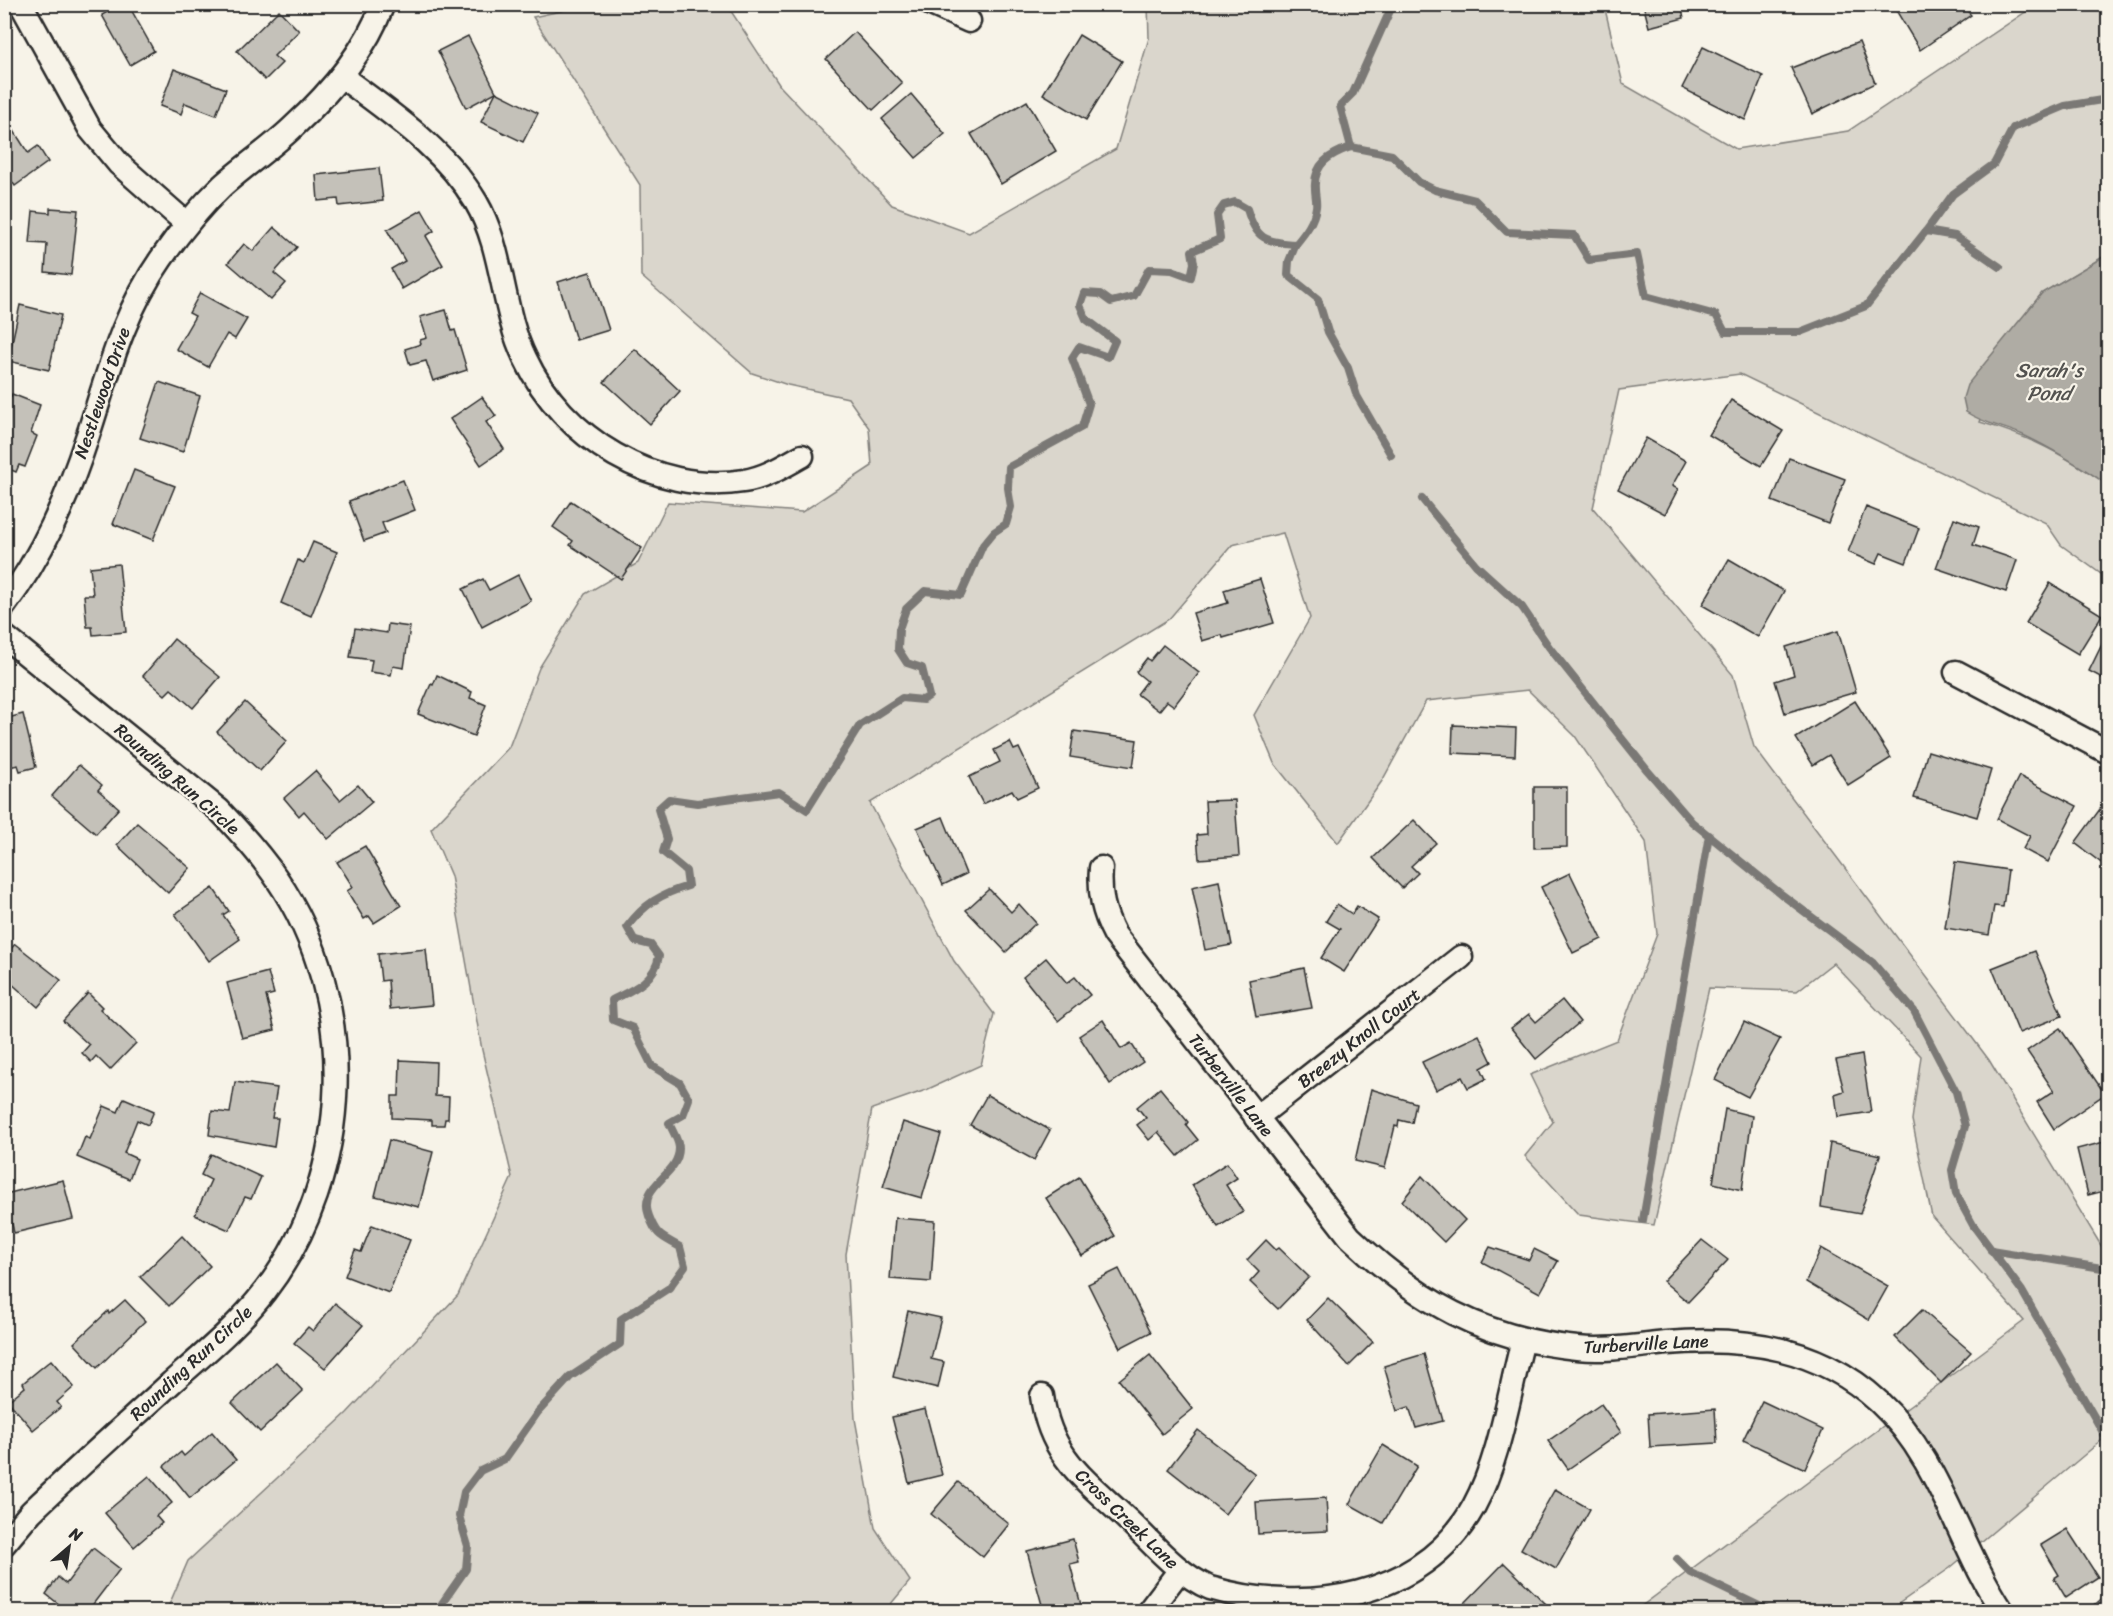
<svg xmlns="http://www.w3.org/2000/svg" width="2113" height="1616" font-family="Sriracha,sans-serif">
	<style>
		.green { fill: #dad6cc; stroke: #82807c; stroke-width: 1.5 }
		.water { fill: #afaca4; stroke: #7a7874; stroke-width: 1.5 }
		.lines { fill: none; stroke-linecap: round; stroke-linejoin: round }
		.stream { stroke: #7a7874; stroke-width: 8 }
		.building { fill: #c4c1b9; stroke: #2b2b2b; stroke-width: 1.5 }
		.minor-casing { stroke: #2b2b2b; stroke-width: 27 }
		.minor { stroke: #f7f3e8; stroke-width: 22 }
		.labels { text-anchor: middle; stroke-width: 4.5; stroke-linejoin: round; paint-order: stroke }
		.street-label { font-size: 18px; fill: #2b2b2b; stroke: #f7f3e8 }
		.water-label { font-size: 20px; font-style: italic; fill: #53524f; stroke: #f7f3e8 }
	</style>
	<rect width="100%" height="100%" fill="#f7f3e8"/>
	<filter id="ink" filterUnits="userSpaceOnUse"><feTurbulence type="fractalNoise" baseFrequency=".0167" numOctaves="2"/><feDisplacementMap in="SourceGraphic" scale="12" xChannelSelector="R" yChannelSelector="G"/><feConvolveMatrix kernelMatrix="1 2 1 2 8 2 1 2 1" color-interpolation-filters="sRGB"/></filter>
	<g filter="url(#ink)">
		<path class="green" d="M588,5H727L780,86L892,205L969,233L1116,149L1149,38L1148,5H1604L1623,84L1736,149L1848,131L2036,5H2108V254L2042,293L2017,325L1980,422C2032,437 2064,455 2108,485V579L2061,545L2046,523L1740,374L1619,390L1593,508L1733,675L1754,747L1989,1060L2108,1257V1435L1950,1568L1888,1611H1635L2024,1321L1932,1217L1912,1120L1921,1056L1833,963L1797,991L1709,988L1654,1225L1579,1215L1525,1156L1553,1122L1530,1075L1617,1040L1657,934L1646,842L1575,736L1528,690L1426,701L1382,781L1338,843L1274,763L1254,715L1310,618L1283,533L1232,545L1169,619L870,803L954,961L994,1014L981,1065L926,1090L872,1109L846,1254L855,1419L875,1528L910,1581L885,1611L166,1612L188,1561L347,1413L458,1295L512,1177L482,1050L451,876L431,829L509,747L539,668L585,594L638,563L668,502L802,512L872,466L869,428L848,398L788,385L752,373L641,276L640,185L533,17Z"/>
		<path class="water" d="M2108,254V485C2080,466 2053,449 2023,435C2003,426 1984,424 1966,412L1963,398L1967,385L2042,293Z"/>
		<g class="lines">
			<g class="stream">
				<polyline points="1393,4 1353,93 1340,106 1351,147 1392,155 1419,182 1435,190 1475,200 1507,232 1574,235 1589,260 1637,254 1646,296 1716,315 1725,332 1800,332 1866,306 1926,231 1955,236 2000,267"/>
				<polyline points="1926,231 1953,194 1994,164 2013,128 2065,106 2108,99"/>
				<polyline points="1296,244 1289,261 1288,275 1318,299 1328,332 1348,368 1357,396 1391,455"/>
				<polyline points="1422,499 1476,565 1522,607 1549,647 1647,770 1692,822 1781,894 1873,963 1914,1011 1956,1092 1965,1126 1952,1170 1956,1194 1973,1225 2022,1291 2108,1441"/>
				<polyline points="1643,1220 1709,835"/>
				<polyline points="1991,1250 2108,1269"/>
				<polyline points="1677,1559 1691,1573 1772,1612"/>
				<path d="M436,1612L466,1569L468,1546L459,1516L464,1492L480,1471L505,1459L538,1412L570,1377L620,1344L621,1319L669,1288L685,1266L680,1247C661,1236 657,1237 649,1216C637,1184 679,1177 679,1148C679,1141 672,1130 669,1123L683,1115L689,1099L680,1083L652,1066L633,1028L613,1020L612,1000C632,990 655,981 659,956L651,945L635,941L627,927C644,904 661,894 688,886L686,871L663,852L667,839L658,809L669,799L697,803L779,792L807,810L860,725L902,698L923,700L929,696L922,668L907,663L898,649L899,629L906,609L925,591L961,595L983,545L994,532L1006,524L1011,507L1008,488L1009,467L1082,427L1089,404L1072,358L1079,347L1108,357L1115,341L1086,319L1080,305L1084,293L1100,294L1111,302L1134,296L1149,269L1172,270L1191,277L1194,263L1192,251L1220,239L1217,215L1224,205L1235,202L1247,209C1256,239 1265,242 1296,244C1305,233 1314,222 1316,207C1317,202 1315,195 1315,189C1313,164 1330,154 1351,147"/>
			</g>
		</g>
		<g class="building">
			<polygon points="121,4 128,4 154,51 130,65 102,15"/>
			<polygon points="795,4 807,4 799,11"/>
			<polygon points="1643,4 1681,4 1684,18 1649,27"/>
			<polygon points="1909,4 1961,4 1971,15 1920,50 1897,12"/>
			<polygon points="279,10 299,31 274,56 282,63 265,80 237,51"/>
			<polygon points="855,32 902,83 873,110 826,59"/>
			<polygon points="1079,35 1122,61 1086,120 1043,94"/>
			<polygon points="468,36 496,92 466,108 438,51"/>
			<polygon points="1859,42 1875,83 1812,114 1791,68"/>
			<polygon points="1703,47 1763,76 1745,120 1682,88"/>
			<polygon points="174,69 226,89 216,115 185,103 181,114 160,106"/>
			<polygon points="496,92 538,113 523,142 481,122"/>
			<polygon points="911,94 945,134 916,158 882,119"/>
			<polygon points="1027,101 1056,151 1001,184 971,134"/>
			<polygon points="9,123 28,153 38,146 48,162 15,186 7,174 4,176 4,126"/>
			<polygon points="379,168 383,201 339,206 338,199 318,201 316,175"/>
			<polygon points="50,208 78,210 71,275 45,272 47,244 30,243 33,211 50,213"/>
			<polygon points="422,210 434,231 426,236 443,265 402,289 391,269 405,261 387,230"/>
			<polygon points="274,227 297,247 274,273 286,283 271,300 228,263 244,244 253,251"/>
			<polygon points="590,272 609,330 576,340 558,282"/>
			<polygon points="200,293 247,319 235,339 227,334 208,367 176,349 195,316 189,313"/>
			<polygon points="20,305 61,315 49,370 8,361"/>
			<polygon points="446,310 452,331 455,330 467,370 433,381 426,361 410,365 405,349 421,344 420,340 427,338 420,317"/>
			<polygon points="635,349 680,391 650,424 604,382"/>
			<polygon points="159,382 200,396 183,452 140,438"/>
			<polygon points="12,394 40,405 31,433 37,436 25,467 19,465 16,472 4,467 4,414"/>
			<polygon points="482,397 496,416 486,422 504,449 481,465 450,419"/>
			<polygon points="1731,400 1783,431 1761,466 1709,435"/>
			<polygon points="1646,438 1686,461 1672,486 1678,489 1665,514 1618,489"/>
			<polygon points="1789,458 1845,479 1828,523 1772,501"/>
			<polygon points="134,470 175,486 153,540 113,524"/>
			<polygon points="403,480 415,510 382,523 386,533 364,541 349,501"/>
			<polygon points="571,501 642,548 621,579 570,545 573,541 553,527"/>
			<polygon points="1866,507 1919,528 1906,563 1881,553 1876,564 1848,552"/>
			<polygon points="1954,518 1979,527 1973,545 2017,560 2006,592 1936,568"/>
			<polygon points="313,542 337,552 311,616 281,603 298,560 304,563"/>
			<polygon points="1729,559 1784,591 1758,637 1702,605"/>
			<polygon points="119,564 126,632 93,635 92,627 87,627 84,595 93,595 90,567"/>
			<polygon points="518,575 531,601 482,627 463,589 483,579 489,590"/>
			<polygon points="1260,579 1274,623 1223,638 1222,635 1202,641 1193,613 1228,603 1224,590"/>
			<polygon points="2050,583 2102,615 2078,654 2026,623"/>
			<polygon points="388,624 410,627 404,668 393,666 391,675 370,672 372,660 350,657 355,628 387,633"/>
			<polygon points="1838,631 1856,692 1785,713 1775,681 1794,675 1786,647"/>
			<polygon points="2108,632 2108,681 2089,671"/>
			<polygon points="174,639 220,677 193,708 171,689 165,695 143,676"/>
			<polygon points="1163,645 1199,673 1174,706 1167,701 1159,711 1137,694 1147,681 1136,672 1147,658 1150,661"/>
			<polygon points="437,675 472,692 470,698 486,705 474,736 418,714 431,684 433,685"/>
			<polygon points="1855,701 1891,758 1848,785 1829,755 1813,765 1796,738"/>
			<polygon points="245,702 287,741 260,771 217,732"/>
			<polygon points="23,714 36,767 20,771 18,765 4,768 4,719"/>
			<polygon points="1453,725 1516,728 1515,756 1452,753"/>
			<polygon points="1074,731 1137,740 1133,767 1070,757"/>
			<polygon points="1010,742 1014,750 1019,748 1038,788 1017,798 1012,790 983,804 969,777 1000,762 994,750"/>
			<polygon points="1928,751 1991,770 1977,817 1914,798"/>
			<polygon points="79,765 102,785 98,790 119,808 96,834 52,796"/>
			<polygon points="315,771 340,800 358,785 372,802 328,839 304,811 299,816 284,798"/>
			<polygon points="2019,776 2077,806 2048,862 2023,849 2030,836 1997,819"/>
			<polygon points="1534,787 1567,787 1567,847 1534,848"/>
			<polygon points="1235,800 1239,856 1199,859 1197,835 1207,834 1205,801"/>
			<polygon points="2103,805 2108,809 2108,868 2075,843"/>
			<polygon points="943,817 966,874 943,885 917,828"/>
			<polygon points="1414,820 1436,843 1411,866 1418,873 1402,888 1373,858"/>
			<polygon points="137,823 190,868 168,893 117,845"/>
			<polygon points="365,846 401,906 374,923 369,916 364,919 347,891 353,887 337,862"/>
			<polygon points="1955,862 2008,870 2003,907 1994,906 1989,935 1945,928"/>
			<polygon points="1570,873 1602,939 1573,953 1541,887"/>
			<polygon points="1219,881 1232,945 1205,950 1192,887"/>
			<polygon points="213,888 229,911 223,915 240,939 209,961 175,914"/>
			<polygon points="989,889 1011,912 1019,904 1036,923 1006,952 966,910"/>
			<polygon points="1337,904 1352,914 1357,906 1378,919 1344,972 1321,958 1340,929 1326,921"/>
			<polygon points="15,944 61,980 38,1007 11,983 6,988 4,986 4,957"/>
			<polygon points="426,949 432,1005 390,1009 388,980 381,981 378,954"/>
			<polygon points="2035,951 2062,1016 2019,1033 1992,968"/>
			<polygon points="1046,958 1067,983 1075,977 1090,995 1058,1021 1023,977"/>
			<polygon points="1304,968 1312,1008 1256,1017 1249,980"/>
			<polygon points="268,972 274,994 266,996 275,1030 242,1038 227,983"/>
			<polygon points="88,993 102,1007 100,1009 136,1043 110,1070 96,1056 91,1062 82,1053 89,1045 63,1021"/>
			<polygon points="1562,1000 1580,1022 1536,1059 1511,1028 1529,1014 1536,1022"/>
			<polygon points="1103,1020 1121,1049 1131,1043 1143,1062 1110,1084 1079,1036"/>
			<polygon points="1744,1022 1780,1039 1748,1097 1715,1080"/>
			<polygon points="2060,1028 2105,1094 2054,1129 2037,1102 2054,1091 2027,1051"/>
			<polygon points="1479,1035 1492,1062 1481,1068 1486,1079 1468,1088 1462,1077 1436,1090 1422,1062"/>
			<polygon points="1862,1055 1871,1112 1838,1117 1835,1094 1844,1091 1836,1060"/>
			<polygon points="400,1060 436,1062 435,1096 449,1097 448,1119 445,1119 444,1125 432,1125 432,1120 392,1118 392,1096 399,1096"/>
			<polygon points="235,1082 277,1088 272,1118 278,1118 274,1147 209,1135 212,1111 230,1113"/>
			<polygon points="1160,1088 1188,1122 1186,1125 1198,1140 1178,1156 1158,1132 1149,1140 1137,1125 1146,1118 1137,1107"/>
			<polygon points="1371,1089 1416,1103 1412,1123 1399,1120 1398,1127 1395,1126 1385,1168 1355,1161"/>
			<polygon points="987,1095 1050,1130 1034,1160 970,1125"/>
			<polygon points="124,1098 154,1111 148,1125 137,1120 124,1153 137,1159 129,1179 77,1157 85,1137 90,1139 104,1106 118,1112"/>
			<polygon points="1725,1109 1752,1116 1742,1190 1713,1183"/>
			<polygon points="903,1122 941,1134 922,1198 883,1187"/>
			<polygon points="389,1140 433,1152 419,1207 375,1196"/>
			<polygon points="2108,1141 2108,1190 2088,1195 2077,1149"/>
			<polygon points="1830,1143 1880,1155 1860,1214 1821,1207"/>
			<polygon points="211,1154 261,1177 251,1199 245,1197 229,1230 195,1215 211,1180 201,1175"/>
			<polygon points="1227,1163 1237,1178 1226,1185 1243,1212 1218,1227 1192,1185"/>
			<polygon points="1422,1176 1465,1220 1444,1242 1402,1201"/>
			<polygon points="1079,1177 1115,1236 1082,1256 1046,1198"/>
			<polygon points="63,1180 73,1219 14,1233 5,1194"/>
			<polygon points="895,1218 935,1221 931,1282 890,1279"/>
			<polygon points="372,1225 410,1240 389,1293 345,1276 355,1250 361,1252"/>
			<polygon points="182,1236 210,1266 169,1306 140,1277"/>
			<polygon points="1266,1240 1276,1250 1279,1248 1309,1277 1278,1309 1250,1282 1259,1272 1247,1260"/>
			<polygon points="1702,1240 1728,1260 1688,1302 1663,1281"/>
			<polygon points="1490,1247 1529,1260 1534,1249 1558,1261 1540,1293 1482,1262"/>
			<polygon points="1821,1248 1888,1286 1869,1320 1806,1282"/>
			<polygon points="1119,1269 1151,1332 1120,1348 1088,1284"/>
			<polygon points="1328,1298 1373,1342 1349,1366 1307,1320"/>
			<polygon points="125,1300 145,1321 97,1368 74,1343 108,1311 109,1314"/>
			<polygon points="335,1303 363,1325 325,1368 294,1343 308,1327 313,1331"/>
			<polygon points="1922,1310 1971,1352 1941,1383 1895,1337"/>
			<polygon points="908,1311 941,1318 931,1359 944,1362 938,1388 893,1377"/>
			<polygon points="1424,1354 1443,1421 1416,1428 1409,1407 1397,1411 1384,1366"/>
			<polygon points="1150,1355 1193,1409 1162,1434 1119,1380"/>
			<polygon points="51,1360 74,1387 57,1402 61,1407 33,1430 8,1401 25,1387 23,1383"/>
			<polygon points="276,1362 303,1391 260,1432 232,1403"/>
			<polygon points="1762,1401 1823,1430 1805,1469 1743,1440"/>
			<polygon points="1601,1404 1621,1432 1568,1469 1548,1441"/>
			<polygon points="925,1409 942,1475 909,1483 892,1417"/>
			<polygon points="1715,1409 1717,1443 1650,1447 1648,1414"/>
			<polygon points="1198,1430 1255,1474 1225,1514 1168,1469"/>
			<polygon points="212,1432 236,1460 190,1498 164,1466 181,1452 184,1456"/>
			<polygon points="1383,1445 1417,1466 1383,1523 1349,1504"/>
			<polygon points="149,1476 172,1503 156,1516 162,1523 134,1547 105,1513"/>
			<polygon points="958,1482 1009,1524 983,1557 931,1514"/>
			<polygon points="1555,1489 1590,1509 1556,1569 1521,1549"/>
			<polygon points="1326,1498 1328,1531 1258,1534 1256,1502"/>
			<polygon points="2067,1529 2098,1577 2066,1598 2054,1578 2059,1575 2041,1545"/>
			<polygon points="1073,1539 1079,1562 1070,1564 1081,1605 1058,1612 1044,1612 1027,1551"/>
			<polygon points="93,1548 120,1569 87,1612 69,1612 46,1594 58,1577 66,1584"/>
			<polygon points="1504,1563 1546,1604 1538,1612 1520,1612 1516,1608 1513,1612 1456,1612"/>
			<polygon points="2108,1593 2108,1612 2087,1612"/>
		</g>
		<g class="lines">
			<defs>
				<g id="minor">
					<polyline points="21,4 90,129 119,164 187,224"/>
					<polyline points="931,4 969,21"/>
					<path d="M341,76C390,113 444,148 476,202C504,250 501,309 525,358C562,438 655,495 744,481C765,478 784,466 802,456"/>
					<path d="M4,606C43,555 68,496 88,435C108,374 123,313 161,259C179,233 199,208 222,186C244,166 270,149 292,128C329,94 365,52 383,4"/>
					<path d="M4,636L219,810C240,832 260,854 277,879C360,1001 354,1175 265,1291C238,1326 204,1354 171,1383C124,1426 77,1468 31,1512L4,1544"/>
					<polyline points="1956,672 2108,752"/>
					<path d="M1101,868C1099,894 1103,912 1115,935L1350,1237C1417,1301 1483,1339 1577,1348C1607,1351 1637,1346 1667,1343C1744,1336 1820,1347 1879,1402C1940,1458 1958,1544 2003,1612"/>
					<polyline points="1256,1118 1461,957"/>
					<path d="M1042,1396C1050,1458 1087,1481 1130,1522C1155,1546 1178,1574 1210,1588C1305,1616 1423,1599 1474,1506C1500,1458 1509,1393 1523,1340"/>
					<polyline points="1148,1612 1180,1570"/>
				</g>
			</defs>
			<use href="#minor" class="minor-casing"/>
			<use href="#minor" class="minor"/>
		</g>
	</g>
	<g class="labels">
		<g class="street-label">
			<text transform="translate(102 393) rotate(-71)" y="6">Nestlewood Drive</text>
			<text transform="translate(177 779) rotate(41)" y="6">Rounding Run Circle</text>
			<text transform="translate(1359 1038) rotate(-38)" y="6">Breezy Knoll Court</text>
			<text transform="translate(1231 1085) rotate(52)" y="6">Turberville Lane</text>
			<text transform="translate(1646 1344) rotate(-3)" y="6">Turberville Lane</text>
			<text transform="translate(191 1363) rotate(-43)" y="6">Rounding Run Circle</text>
			<text transform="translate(1127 1519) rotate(44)" y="6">Cross Creek Lane</text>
		</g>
		<g class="water-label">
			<text x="2049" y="377">Sarah's<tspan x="2049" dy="23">Pond</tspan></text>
		</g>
	</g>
	<rect width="2113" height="1616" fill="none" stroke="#f7f3e8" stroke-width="24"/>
	<rect x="12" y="12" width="2089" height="1592" fill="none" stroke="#2b2b2b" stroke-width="2" filter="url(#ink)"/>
	<g transform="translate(69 1547) rotate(29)" stroke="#f7f3e8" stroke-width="4.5" paint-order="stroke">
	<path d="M0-4.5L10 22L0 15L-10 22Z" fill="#2b2b2b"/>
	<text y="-9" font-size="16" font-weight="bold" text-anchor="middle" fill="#2b2b2b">N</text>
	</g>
</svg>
